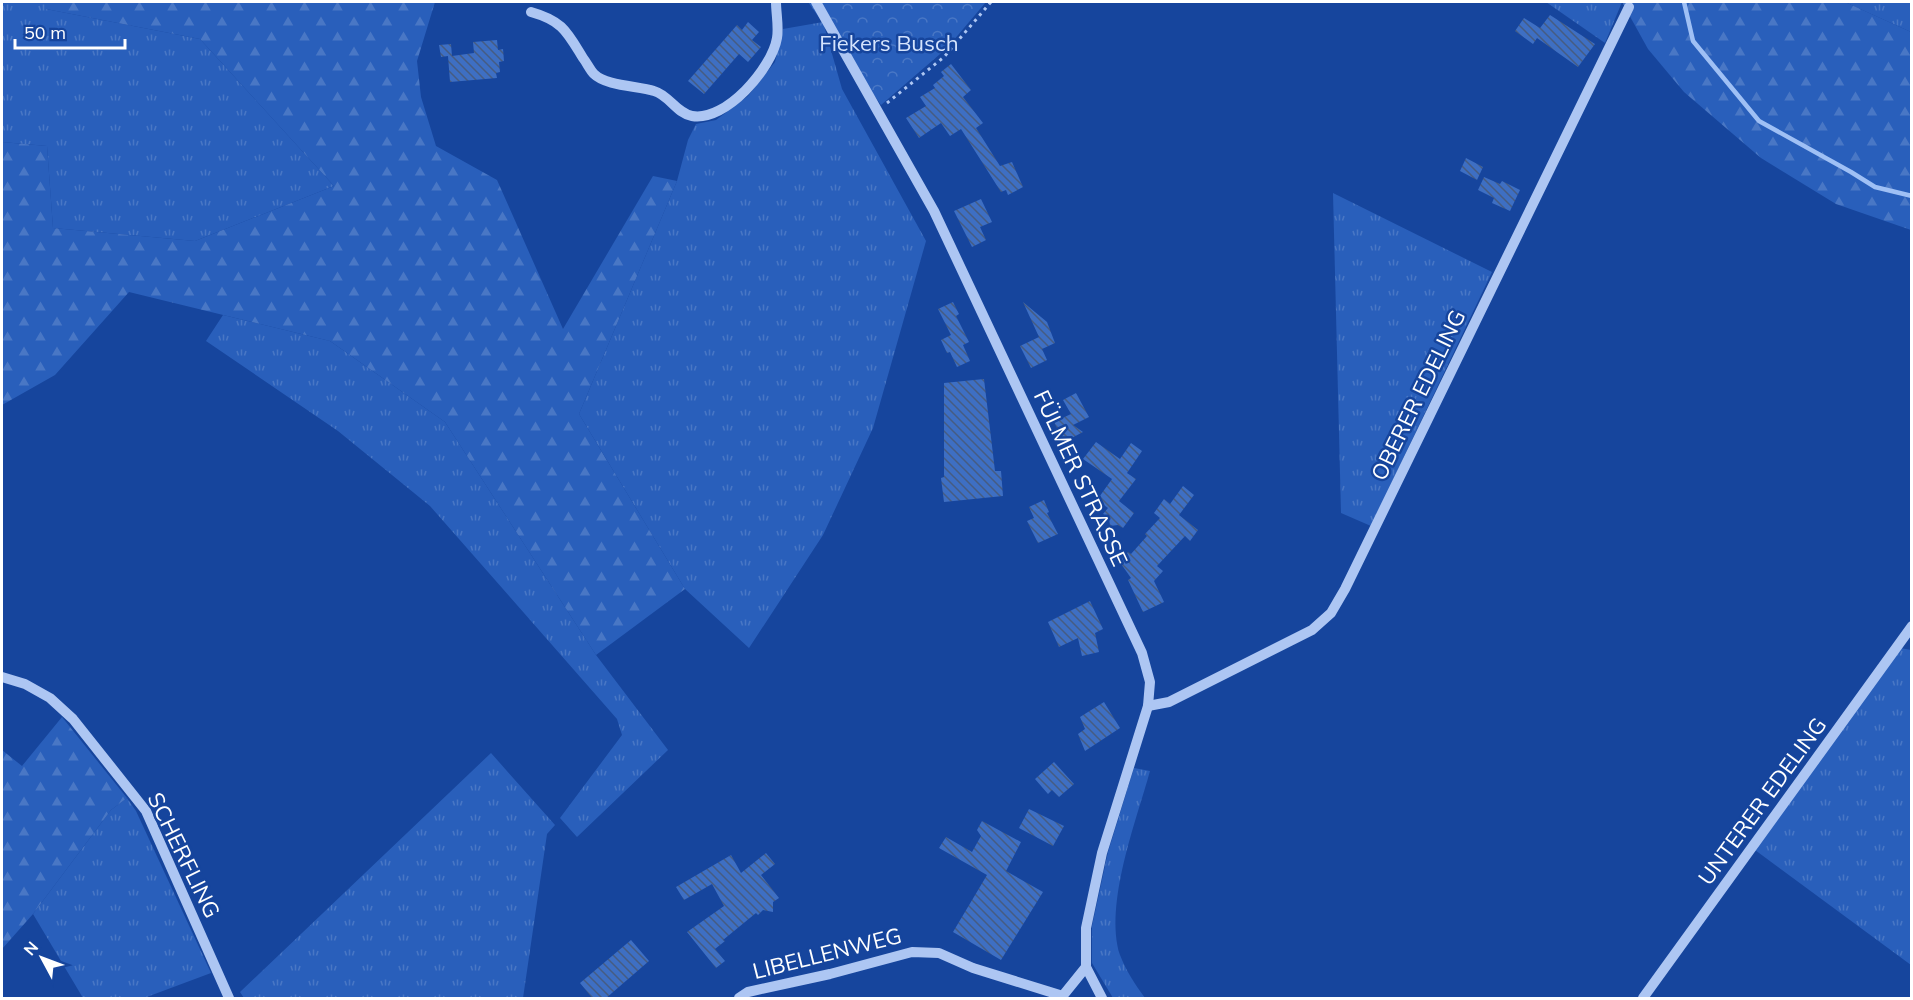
<svg xmlns="http://www.w3.org/2000/svg" width="1913" height="1000" font-family="Mulish,sans-serif">
	<style>
		.grass { fill: url(#grass-tufts) }
		.forest { fill: url(#forest-firs) }
		.park { fill: url(#park-crowns) }
		.lines { fill: none; stroke-linecap: round; stroke-linejoin: round }
		.stream { stroke: #9fc0f5; stroke-width: 4.5 }
		.building { fill: url(#building-back-hatch) }
		.path { stroke: #adc6f3; stroke-width: 3; stroke-dasharray: 3 4.5; stroke-linecap: butt }
		.minor { stroke: #adc6f3; stroke-width: 10 }
		.labels { text-anchor: middle; stroke-width: 5; stroke-linejoin: round; paint-order: stroke }
		.park-label { font-size: 22px; fill: #d5e4fd; stroke: #16459d }
		.street-label { font-size: 22px; fill: #fff; stroke: #16459d }
	</style>
	<defs>
		<pattern id="grass-tufts" width="24" height="20" patternUnits="userSpaceOnUse" patternTransform="scale(1.5)"><rect width="24" height="20" fill="#295fbb"/><path d="M3 7l-1-3M5 7V3M7 7l1-3M15 17l-1-3M17 17v-4M19 17l1-3" fill="none" stroke="#4977c5"/></pattern>
		<pattern id="forest-firs" width="22" height="20" patternUnits="userSpaceOnUse" patternTransform="scale(1.5)"><rect width="22" height="20" fill="#295fbb"/><path d="M5 1l3.5 6h-7zM16 11l3.5 6h-7z" fill="#4977c5"/></pattern>
		<pattern id="park-crowns" width="20" height="18" patternUnits="userSpaceOnUse" patternTransform="scale(1.5)"><rect width="20" height="18" fill="#295fbb"/><path d="M2 6a3 3 0 1 1 6 0M12 15a3 3 0 1 1 6 0" fill="none" stroke="#4977c5"/></pattern>
		<pattern id="building-back-hatch" width="6" height="6" patternUnits="userSpaceOnUse" patternTransform="scale(1.5)"><rect width="6" height="6" fill="#3e6fc3"/><path d="M-1 5l2 2M0 0l6 6M5-1l2 2" fill="none" stroke="#465c82"/></pattern>
	</defs>
	<rect width="100%" height="100%" fill="#16459d"/>
	<g class="grass">
		<polygon points="2,2 46,2 46,9 200,39 334,186 195,241 53,228 47,146 2,142"/>
		<polygon points="1546,2 1622,2 1605,43"/>
		<polygon points="1845,2 1911,2 1911,32 1847,3"/>
		<polygon points="823,22 842,89 926,241 873,428 823,535 749,648 685,589 579,414 677,181 688,140 696,124 716,120 748,96 775,62 783,29"/>
		<polygon points="1333,193 1492,272 1371,526 1341,513"/>
		<polygon points="223,315 330,341 445,422 596,655 668,750 577,837 560,818 622,735 617,719 430,506 338,431 206,341"/>
		<polygon points="1900,648 1911,650 1911,965 1755,850"/>
		<polygon points="491,753 555,825 547,834 523,998 244,998 240,992"/>
		<path d="M1134,768L1150,771C1136,822 1104,904 1120,955C1126,971 1135,984 1145,998H1113L1092,963V926L1108,852Z"/>
		<polygon points="127,798 136,811 211,973 144,998 83,998 33,914 111,810"/>
	</g>
	<g class="forest">
		<polygon points="46,2 435,2 417,61 421,97 436,146 497,180 563,329 653,176 677,181 579,414 685,589 596,655 445,422 330,341 129,292 55,375 2,405 2,142 47,146 53,228 195,241 334,186 200,39 46,9"/>
		<polygon points="1622,2 1845,2 1911,32 1911,230 1836,204 1761,158 1684,92 1648,49"/>
		<polygon points="62,717 127,798 111,810 33,914 2,949 2,750 22,766"/>
	</g>
	<polygon class="park" points="808,2 986,2 947,48 881,105"/>
	<g class="lines">
		<polyline class="stream" points="1684,2 1693,41 1759,121 1851,172 1875,187 1912,196"/>
	</g>
	<g class="building">
		<polygon points="1550,15 1595,44 1578,67 1537,38 1533,44 1515,31 1524,18 1540,28"/>
		<polygon points="748,22 759,32 752,40 761,47 748,62 739,54 704,94 688,81 737,25 742,30"/>
		<polygon points="497,40 498,50 503,49 504,61 499,62 500,72 496,73 497,78 450,82 448,56 441,57 439,45 451,44 452,56 474,53 473,42"/>
		<polygon points="951,64 971,90 963,97 983,123 976,128 1000,166 1012,162 1023,187 1008,195 1006,190 1001,192 961,129 950,136 941,123 919,138 906,118 926,106 920,97 935,88 933,85 944,76 941,72"/>
		<polygon points="1466,158 1483,167 1477,180 1460,171"/>
		<polygon points="1484,177 1500,184 1502,181 1520,190 1510,211 1492,203 1494,198 1478,190"/>
		<polygon points="981,199 992,222 980,227 986,240 972,247 954,211"/>
		<polygon points="953,302 959,314 956,316 969,342 963,345 970,361 957,367 950,352 947,353 941,340 951,335 938,309"/>
		<polygon points="1023,302 1047,322 1055,343 1042,349 1047,360 1031,368 1020,346 1039,337"/>
		<polygon points="984,379 995,471 1001,471 1003,496 944,502 941,478 944,477 944,383"/>
		<polygon points="1076,393 1089,417 1073,425 1083,432 1064,442 1054,422 1071,414 1063,400"/>
		<polygon points="1096,442 1120,459 1131,443 1142,451 1127,473 1136,479 1119,501 1134,513 1123,528 1118,525 1110,526 1109,518 1103,514 1108,508 1097,500 1112,479 1083,459"/>
		<polygon points="1183,486 1194,495 1179,515 1198,530 1190,541 1185,536 1157,566 1163,571 1154,581 1164,602 1143,612 1128,580 1131,578 1119,561 1128,552 1131,554 1147,536 1145,534 1160,518 1154,513 1164,499 1170,504"/>
		<polygon points="1044,500 1049,512 1047,513 1058,534 1038,543 1027,521 1034,518 1029,507"/>
		<polygon points="1090,601 1103,629 1095,633 1099,652 1082,656 1078,638 1059,647 1048,622"/>
		<polygon points="1104,702 1120,728 1085,751 1078,734 1085,729 1080,717"/>
		<polygon points="1054,762 1074,784 1059,797 1052,790 1048,794 1035,779"/>
		<polygon points="1029,809 1064,826 1053,846 1019,828"/>
		<polygon points="982,821 1021,842 1006,871 1043,892 1001,960 953,932 987,875 939,848 946,837 972,852 981,836 977,830"/>
		<polygon points="766,853 775,864 761,875 779,898 773,902 773,912 763,910 758,915 756,913 723,940 725,941 715,949 725,961 716,968 687,932 724,906 712,884 684,900 676,887 731,855 741,873"/>
		<polygon points="631,940 649,961 605,999 593,999 580,983"/>
	</g>
	<g class="lines">
		<polyline class="path" points="887,103 944,57 991,2"/>
		<g class="minor">
			<polyline points="816,2 934,211 1142,653 1150,682 1148,706 1102,853 1086,928 1086,967 1102,998"/>
			<path d="M531,12C563,21 567,32 583,58C587,63 590,70 594,74C606,86 638,86 654,91C669,95 676,113 692,116C726,122 772,68 777,38C779,27 776,13 776,2"/>
			<polyline points="2,677 25,684 50,698 73,719 146,811 229,998"/>
			<polyline points="1148,706 1169,702 1312,630 1331,613 1345,589 1629,7"/>
			<polyline points="739,998 748,992 830,974 912,952 939,953 973,968 1063,996"/>
			<polyline points="1061,998 1086,967"/>
			<polyline points="1643,998 1912,626"/>
		</g>
	</g>
	<g class="labels">
		<g class="park-label">
			<text x="889" y="51">Fiekers Busch</text>
		</g>
		<g class="street-label">
			<text transform="translate(1418 395) rotate(-64)" y="8">OBERER EDELING</text>
			<text transform="translate(1081 478) rotate(65)" y="8">FÜLMER STRASSE</text>
			<text transform="translate(1762 801) rotate(-54)" y="8">UNTERER EDELING</text>
			<text transform="translate(184 855) rotate(64)" y="8">SCHERFLING</text>
			<text transform="translate(827 953) rotate(-14)" y="8">LIBELLENWEG</text>
		</g>
	</g>
	<rect width="1913" height="1000" fill="none" stroke="#ffffff" stroke-width="6"/>
	<g transform="translate(42 958) rotate(311)" stroke="#16459d" stroke-width="4.5" paint-order="stroke">
	<path d="M0-4.5L10 22L0 15L-10 22Z" fill="#ffffff"/>
	<text y="-9" font-size="16" font-weight="bold" text-anchor="middle" fill="#ffffff">N</text>
	</g>
	<path d="M15 39v9h110v-9" fill="none" stroke="#ffffff" stroke-width="3"/>
	<text x="24" y="39" font-size="18" fill="#ffffff" stroke="#16459d" stroke-width="4.5" paint-order="stroke">50 m</text>
</svg>
